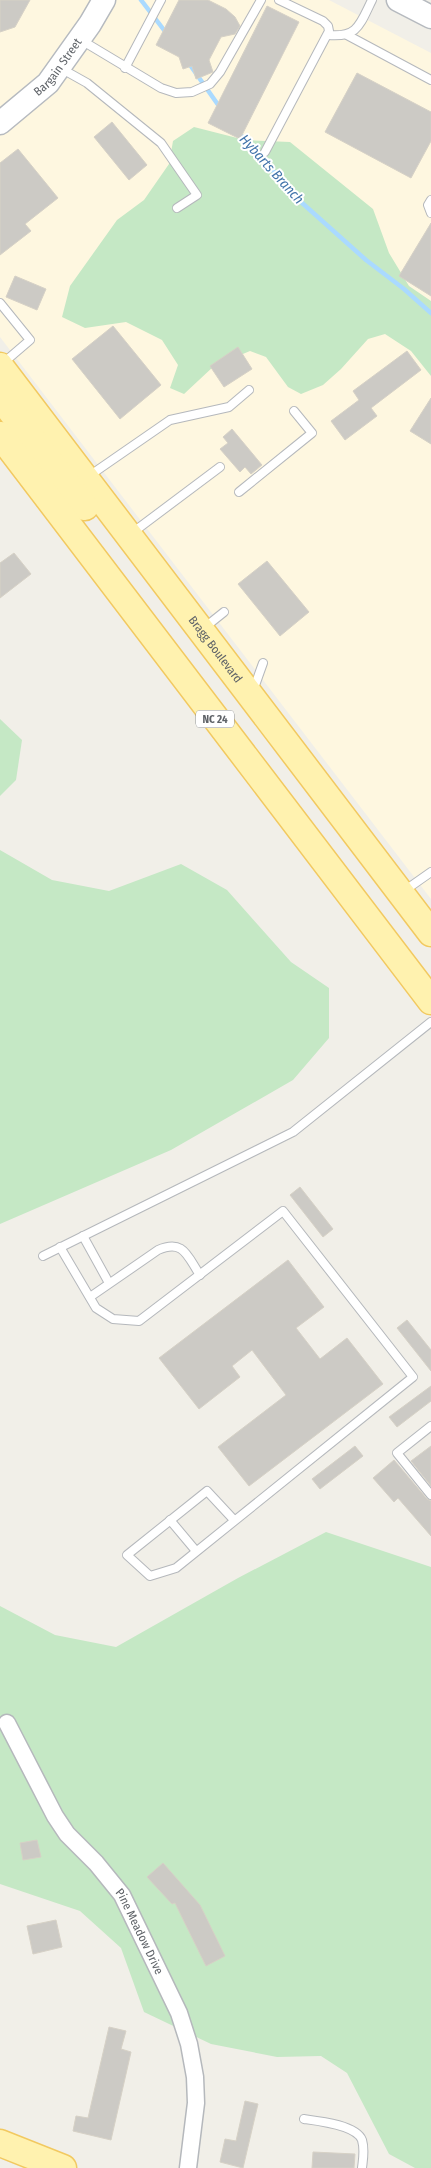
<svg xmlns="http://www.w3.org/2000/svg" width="431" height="2168" font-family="'Fira Sans Condensed',sans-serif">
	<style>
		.commercial { fill: #fef7e0 }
		.green { fill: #c5e8c5 }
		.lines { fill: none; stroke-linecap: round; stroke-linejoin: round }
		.stream { stroke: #aadaff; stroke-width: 4.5 }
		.building { fill: #cccac5; stroke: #d6d1c6 }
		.lane-casing { stroke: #b5b8bc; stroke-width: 10 }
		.street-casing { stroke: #b5b8bc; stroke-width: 19 }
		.secondary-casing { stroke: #b6babf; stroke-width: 25 }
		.primary-casing { stroke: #f2c960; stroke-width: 29 }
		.lane { stroke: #fff; stroke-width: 8 }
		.street { stroke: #fff; stroke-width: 16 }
		.secondary { stroke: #fff; stroke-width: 22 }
		.primary { stroke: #fff2af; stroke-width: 26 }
		.labels { text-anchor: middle; stroke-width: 4; stroke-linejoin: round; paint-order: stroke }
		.shield { fill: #fff; stroke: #8f9295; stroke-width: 1 }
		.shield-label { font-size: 11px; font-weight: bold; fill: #5f6368 }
		.street-label { font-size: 12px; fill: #5f6368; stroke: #fff }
		.water-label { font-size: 14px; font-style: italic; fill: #4174aa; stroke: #fff }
	</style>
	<rect width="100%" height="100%" fill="#f1efe8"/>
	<polygon class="commercial" points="0,0 329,0 431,53 431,899 0,337"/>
	<g class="green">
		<polygon points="194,127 245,140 290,142 373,209 389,253 409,286 431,301 431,376 411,351 385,334 368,339 341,369 323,385 301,394 288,387 266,357 250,351 214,366 184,394 170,388 178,365 162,340 126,322 85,328 62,317 70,286 117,220 144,200 169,164 173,141"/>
		<polygon points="0,719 22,740 16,780 0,796"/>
		<polygon points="0,850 52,880 109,891 181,864 227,890 291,962 329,988 329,1038 293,1080 171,1150 0,1224"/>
		<polygon points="326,1532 431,1567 431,2168 415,2168 389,2154 347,2073 321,2056 277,2057 211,2044 144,2012 121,1948 80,1911 0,1884 0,1606 55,1635 116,1647 238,1578"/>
	</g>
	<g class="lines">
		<g class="stream">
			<polyline points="141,0 167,34"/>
			<polyline points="188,62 221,109"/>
			<polyline points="239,133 301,202 366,260 404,289 431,313"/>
		</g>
	</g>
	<g class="building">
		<polygon points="0,0 30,0 15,27 0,32"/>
		<polygon points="179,0 208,0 226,9 235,17 240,26 235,34 221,37 209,60 213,72 196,79 192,66 183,69 179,57 156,45"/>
		<polygon points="267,6 299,22 240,139 208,123"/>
		<polygon points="357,73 431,112 431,141 411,178 325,132"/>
		<polygon points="112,122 147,165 129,180 94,137"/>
		<polygon points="18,149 58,198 25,224 31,231 0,255 0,163"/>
		<polygon points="431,223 431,296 399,276"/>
		<polygon points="15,276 46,289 37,310 6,297"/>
		<polygon points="113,326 161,385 120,419 72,359"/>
		<polygon points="238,347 252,369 224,387 210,366"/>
		<polygon points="407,351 421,370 371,408 377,416 345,440 331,421 359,400 353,391"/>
		<polygon points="431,398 431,444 410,431"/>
		<polygon points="232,429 262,465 251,474 245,467 240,472 220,449 228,443 223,437"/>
		<polygon points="14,553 31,574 0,598 0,563"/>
		<polygon points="267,561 309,612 280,636 238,584"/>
		<polygon points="300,1187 333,1229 323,1237 290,1195"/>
		<polygon points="288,1260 324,1307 296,1328 320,1359 347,1338 383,1384 249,1486 218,1447 286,1395 252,1350 232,1366 240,1377 199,1409 159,1358"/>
		<polygon points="407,1320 431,1350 431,1371 397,1328"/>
		<polygon points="431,1386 431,1401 397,1427 389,1417"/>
		<polygon points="355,1446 363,1456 320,1489 312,1479"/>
		<polygon points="431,1446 431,1486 411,1461"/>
		<polygon points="394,1460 427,1499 431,1501 431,1536 398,1498 394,1502 373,1478"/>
		<polygon points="37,1840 41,1857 23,1860 20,1843"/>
		<polygon points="163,1863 200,1905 225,1956 206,1966 175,1903 172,1904 147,1877"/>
		<polygon points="56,1920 62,1947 33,1954 27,1926"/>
		<polygon points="109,2027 126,2031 121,2049 131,2052 111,2140 73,2131 76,2116 88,2118"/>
		<polygon points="245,2101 258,2104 243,2168 220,2162 225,2139 236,2141"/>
		<polygon points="313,2152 355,2154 354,2168 312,2168"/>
	</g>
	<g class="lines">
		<defs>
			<g id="lane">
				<path d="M328,35C358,38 360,24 372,0"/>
				<polyline points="347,35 431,80"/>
				<polyline points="81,40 161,88 176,93 192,92 210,84 220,72 261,0"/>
				<polyline points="125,68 161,0"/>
				<polyline points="62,69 87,83 161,143 197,195 177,208"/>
				<polyline points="265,152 329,31 328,26 323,21 279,0"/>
				<polyline points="431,200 428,205 431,213"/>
				<polyline points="0,303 30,340 2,364"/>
				<polyline points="89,476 170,420 229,407 249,390"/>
				<polyline points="239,492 312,433 294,411"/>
				<polyline points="132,533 220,467"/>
				<polyline points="204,628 224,612"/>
				<polyline points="253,691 263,663"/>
				<polyline points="404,891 431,872"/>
				<polyline points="83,1236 109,1283"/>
				<polyline points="60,1247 96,1308 113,1319 139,1321 283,1211 413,1377 176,1568 150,1576 127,1555 207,1491 234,1520"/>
				<polyline points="43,1256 293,1132 431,1022"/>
				<path d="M90,1297L158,1250C184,1239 187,1256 200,1275"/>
				<polyline points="431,1426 397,1453 431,1495"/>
				<polyline points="170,1520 196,1551"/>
				<path d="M304,2119C319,2121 356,2125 362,2140C365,2150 363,2159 362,2168"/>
			</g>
			<g id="street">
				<path id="s1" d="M7,1723L55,1816L67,1834L96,1863L122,1895L179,2013L189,2044L195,2077L196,2103L188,2168"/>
			</g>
			<g id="secondary">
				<polyline points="398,0 431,17"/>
				<path id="s2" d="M0,123L48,83L90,24L104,0"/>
			</g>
			<g id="primary">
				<path id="s3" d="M0,366L431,933"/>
				<polyline points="0,397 85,507"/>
				<polyline points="0,435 431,1001"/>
				<polyline points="0,2143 63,2168"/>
			</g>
		</defs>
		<use href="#lane" class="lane-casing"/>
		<use href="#street" class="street-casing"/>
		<use href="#secondary" class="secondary-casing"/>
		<use href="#primary" class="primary-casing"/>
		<use href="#lane" class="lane"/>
		<use href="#street" class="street"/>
		<use href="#secondary" class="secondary"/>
		<use href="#primary" class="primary"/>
	</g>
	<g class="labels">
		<rect class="shield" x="196" y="710.5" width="38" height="17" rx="4"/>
		<g class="shield-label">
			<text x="215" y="723">NC 24</text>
		</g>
		<g class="street-label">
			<text dy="4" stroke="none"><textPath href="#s2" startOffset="81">Bargain Street</textPath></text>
			<text dy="4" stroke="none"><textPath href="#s3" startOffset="356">Bragg Boulevard</textPath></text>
			<text dy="4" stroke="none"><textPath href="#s1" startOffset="249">Pine Meadow Drive</textPath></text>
		</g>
		<g class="water-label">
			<text transform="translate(272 169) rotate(48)" y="5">Hybarts Branch</text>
		</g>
	</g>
</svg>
